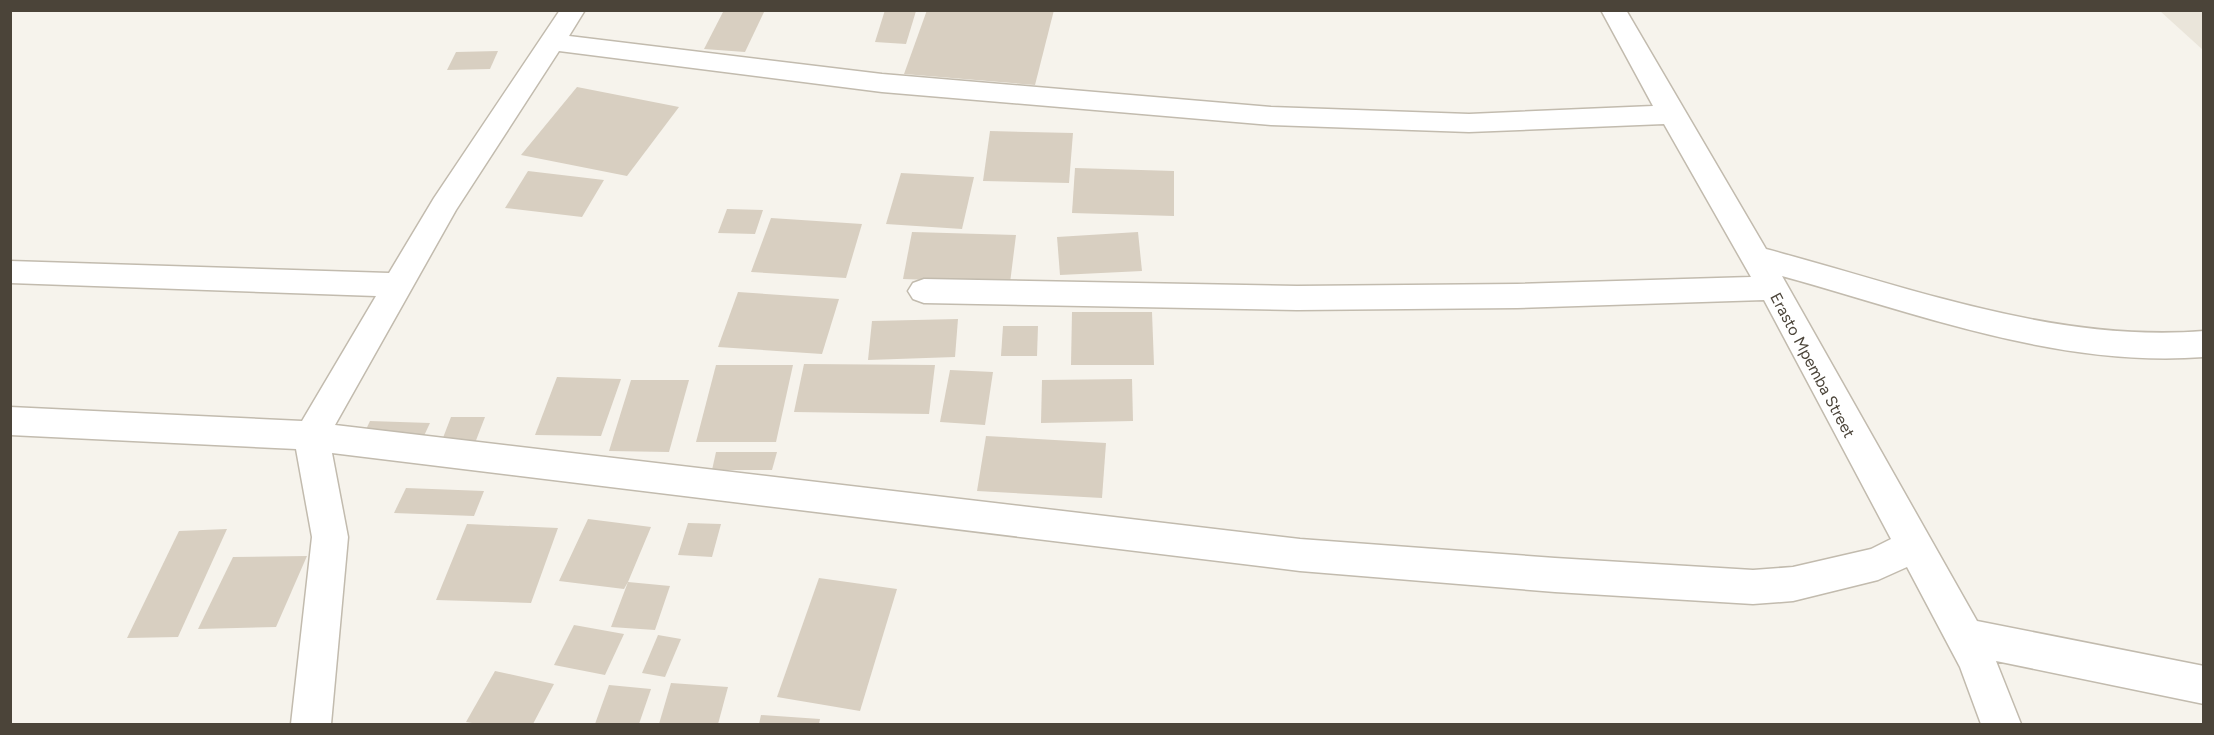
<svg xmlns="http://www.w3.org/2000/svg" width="2214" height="735" font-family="Figtree,sans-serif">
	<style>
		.residential { fill: #eae5da }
		.building { fill: #d8cfc1 }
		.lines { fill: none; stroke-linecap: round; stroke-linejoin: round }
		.minor-casing { stroke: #c2bbae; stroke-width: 3 }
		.minor { fill: #fff; fill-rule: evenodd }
		.labels { text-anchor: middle; stroke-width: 5; stroke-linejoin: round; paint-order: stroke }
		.street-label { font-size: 16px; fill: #4b4439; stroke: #fff }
	</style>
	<rect width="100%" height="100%" fill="#f6f3ec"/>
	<polygon class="residential" points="2160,11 2203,11 2203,50"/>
	<g class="building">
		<polygon points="724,10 765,10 745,52 704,49"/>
		<polygon points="885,10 916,11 906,44 875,42"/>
		<polygon points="927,10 1054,10 1035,85 904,74"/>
		<polygon points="498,51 490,69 447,70 456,52"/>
		<polygon points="577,87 679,107 627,176 521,155"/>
		<polygon points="990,131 1073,133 1069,183 983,181"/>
		<polygon points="1075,168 1174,171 1174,216 1072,213"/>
		<polygon points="528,171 604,180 582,217 505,208"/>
		<polygon points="901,173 974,177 962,229 886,224"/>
		<polygon points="727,209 763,210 755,234 718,233"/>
		<polygon points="771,218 862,224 846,278 751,272"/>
		<polygon points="912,232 1016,235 1010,283 903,279"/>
		<polygon points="1138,232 1142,271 1060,275 1057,237"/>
		<polygon points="738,292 839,299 822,354 718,347"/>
		<polygon points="1072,312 1152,312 1154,365 1071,365"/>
		<polygon points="958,319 955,357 868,360 872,321"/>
		<polygon points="1003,326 1038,326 1037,356 1001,356"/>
		<polygon points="804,364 935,365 929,414 794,412"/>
		<polygon points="716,365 793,365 776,442 696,442"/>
		<polygon points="950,370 993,372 985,425 940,422"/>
		<polygon points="557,377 621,379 601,436 535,435"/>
		<polygon points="1132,379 1133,421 1041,423 1042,380"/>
		<polygon points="631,380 689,380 669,452 609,451"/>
		<polygon points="451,417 485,417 475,443 441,443"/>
		<polygon points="370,421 430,423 422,440 362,438"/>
		<polygon points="986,436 1106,443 1102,498 977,491"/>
		<polygon points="716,452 777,452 772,470 712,470"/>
		<polygon points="406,488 484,491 474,516 394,513"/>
		<polygon points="588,519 651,527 628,582 670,586 655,630 611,627 628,582 624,589 559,581"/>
		<polygon points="688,523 721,524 712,557 678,555"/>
		<polygon points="467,524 558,528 531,603 436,600"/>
		<polygon points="227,529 178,637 127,638 179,531"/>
		<polygon points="307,556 276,627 198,629 233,557"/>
		<polygon points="819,578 897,589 860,711 777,697"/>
		<polygon points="574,625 624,634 605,675 554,665"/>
		<polygon points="658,635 681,639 665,677 642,673"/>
		<polygon points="495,671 554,684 533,724 478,724 466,722"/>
		<polygon points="671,683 728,687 718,724 659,724"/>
		<polygon points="609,685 651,689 639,724 595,724"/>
		<polygon points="761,715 820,719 819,724 759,724"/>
	</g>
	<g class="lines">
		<defs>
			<path id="minor" d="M560,10H585L569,36L882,74L1271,107L1469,114L1653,106L1601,10H1626L1766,249C1909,287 2054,343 2204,331V357C2059,368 1919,314 1782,276L1977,621L2204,666V704L1996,661L2021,724H1981L1960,667L1907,567L1878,580L1793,601L1753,604L1555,592L1300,571L332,453L348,537L331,724H291L312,537L296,449L10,435V407L302,421L376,296L10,283V261L389,273L434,198ZM559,51L882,92L1271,125L1469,132L1664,124L1751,277L1517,284L1297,286L924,279L913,283L908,291L913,299L924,303L1297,310L1517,308L1764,300L1891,539L1871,549L1793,567L1753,570L1555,558L1300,539L335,425L456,210Z"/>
		</defs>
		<use href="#minor" class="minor-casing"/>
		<use href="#minor" class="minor"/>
	</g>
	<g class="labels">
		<g class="street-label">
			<text transform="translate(1813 365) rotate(62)" y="6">Erasto Mpemba Street</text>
		</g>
	</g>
	<rect width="2214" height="735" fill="none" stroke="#4b4439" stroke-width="24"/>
</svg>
